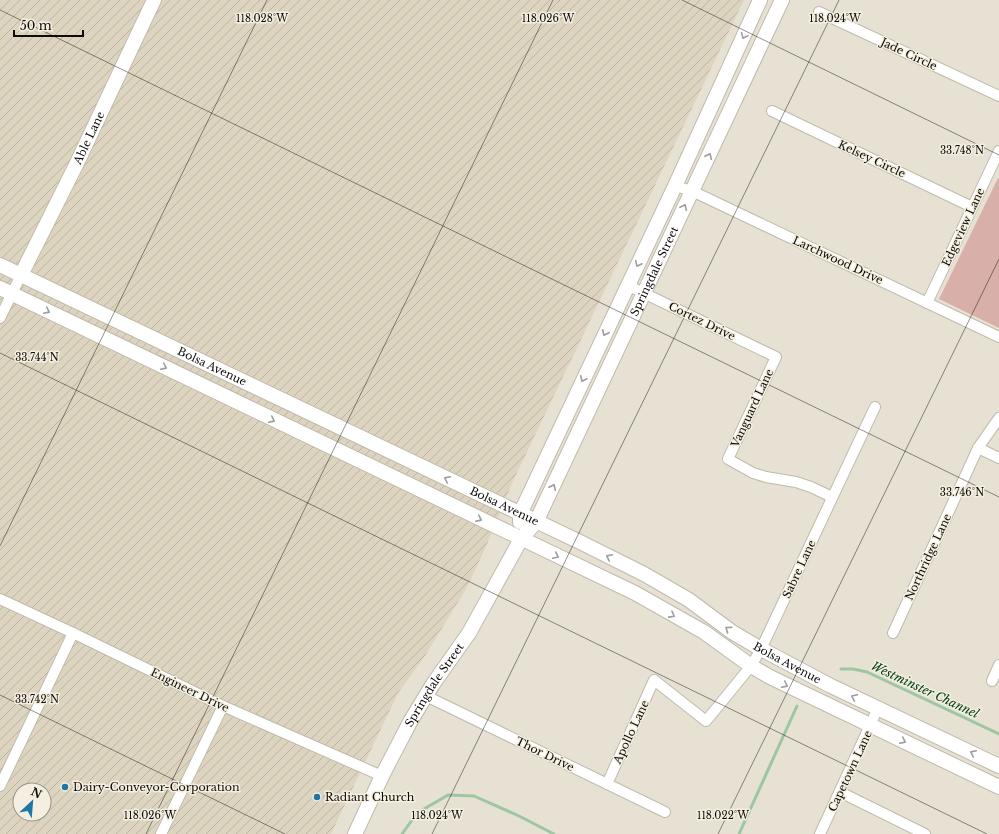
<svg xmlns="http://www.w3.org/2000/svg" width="999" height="834" font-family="'Libre Baskerville',serif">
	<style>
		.industrial { fill: url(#industrial-furrows); fill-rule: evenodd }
		.green { fill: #d9afa9 }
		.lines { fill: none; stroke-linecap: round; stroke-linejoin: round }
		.stream { stroke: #9dc6a2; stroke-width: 3 }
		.street-casing { stroke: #bfbaac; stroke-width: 12 }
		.secondary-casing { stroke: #bfbaac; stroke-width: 16 }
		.street { stroke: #fff; stroke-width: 10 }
		.secondary { stroke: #fff; stroke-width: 14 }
		.oneway { stroke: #9e9d9c }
		.ticks { fill: none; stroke: #0d0b07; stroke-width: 1; stroke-opacity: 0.45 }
		.poi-dot { fill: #1e76a5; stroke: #f4efe1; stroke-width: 1.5 }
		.labels { text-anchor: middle; stroke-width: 3; stroke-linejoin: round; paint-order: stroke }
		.street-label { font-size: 11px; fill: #0d0b07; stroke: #f4efe1 }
		.poi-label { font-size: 11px; fill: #0d0b07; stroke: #f4efe1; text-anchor: start }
		.water-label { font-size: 12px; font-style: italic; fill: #004114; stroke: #f4efe1 }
		.ticks-label { font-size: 10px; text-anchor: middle; fill: #0d0b07; stroke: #f4efe1; stroke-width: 3; stroke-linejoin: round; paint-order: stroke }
	</style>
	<defs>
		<pattern id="industrial-furrows" width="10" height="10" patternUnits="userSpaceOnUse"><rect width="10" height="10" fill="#ddd4c0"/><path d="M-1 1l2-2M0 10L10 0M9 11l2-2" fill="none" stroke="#bcb5a4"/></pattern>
	</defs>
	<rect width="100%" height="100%" fill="#e7e1d4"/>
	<path class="industrial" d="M0,0H744L513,481L485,549L466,589L425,656L398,693L331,834H0ZM20,790H44V814H20Z"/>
	<polygon class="green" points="998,178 999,179 999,328 939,299"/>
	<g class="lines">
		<g class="stream">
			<polyline points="841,669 853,669 867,672 999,734"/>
			<polyline points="402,834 417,813 448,795 474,796 519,816 554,834"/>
			<polyline points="739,834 797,706"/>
		</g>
		<defs>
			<g id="street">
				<polyline points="819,12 999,96"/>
				<polyline points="772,111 972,207"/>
				<polyline points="675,186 692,191 999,337"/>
				<polyline points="627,285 776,357 728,459 753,473 766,477 796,482 811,487 832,497"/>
				<polyline points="927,303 999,151"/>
				<polyline points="0,318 21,275"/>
				<polyline points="978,448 999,458"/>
				<polyline points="0,599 73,633 223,706 382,776"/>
				<polyline points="893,633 978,448 999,418"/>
				<polyline points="992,681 999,665"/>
				<polyline points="426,696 665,812"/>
				<polyline points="607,784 654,680 706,721 751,666 761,649 875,407"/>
				<polyline points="0,786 73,633"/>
				<polyline points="840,792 925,834"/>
				<polyline points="161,834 223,706"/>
				<polyline points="820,834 878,708"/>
			</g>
			<g id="secondary">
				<path id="s1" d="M0,265L582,543L644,574L689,600L732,632L761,649L829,685L999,766"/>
				<path id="s2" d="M21,275L76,165L154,0"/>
				<polyline points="0,288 635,593 704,632 751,666 770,677 999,787"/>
				<polyline points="520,522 520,514 675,186 760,0"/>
				<path id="s3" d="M355,834L382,776L410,722L433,684L469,633L521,539L536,522L782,0"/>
			</g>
		</defs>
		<use href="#street" class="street-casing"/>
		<use href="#secondary" class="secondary-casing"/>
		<use href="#street" class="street"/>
		<use href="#secondary" class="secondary"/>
	</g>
	<defs><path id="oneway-chevron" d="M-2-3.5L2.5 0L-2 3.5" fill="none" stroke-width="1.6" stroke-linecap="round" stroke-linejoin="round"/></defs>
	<g class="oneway">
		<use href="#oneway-chevron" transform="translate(744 36) rotate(114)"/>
		<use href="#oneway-chevron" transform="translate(709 156) rotate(-65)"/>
		<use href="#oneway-chevron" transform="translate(684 207) rotate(-65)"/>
		<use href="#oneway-chevron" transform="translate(638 264) rotate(116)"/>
		<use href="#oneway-chevron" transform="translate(47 311) rotate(26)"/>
		<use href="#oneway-chevron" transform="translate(605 333) rotate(115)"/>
		<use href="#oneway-chevron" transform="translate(164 367) rotate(26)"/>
		<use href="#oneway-chevron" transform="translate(583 379) rotate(115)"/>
		<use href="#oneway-chevron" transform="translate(272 420) rotate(26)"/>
		<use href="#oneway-chevron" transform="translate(447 479) rotate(-154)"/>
		<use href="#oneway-chevron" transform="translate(553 487) rotate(-65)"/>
		<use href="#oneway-chevron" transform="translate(479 519) rotate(26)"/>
		<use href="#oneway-chevron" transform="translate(556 556) rotate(25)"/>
		<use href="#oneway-chevron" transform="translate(609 557) rotate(-153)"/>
		<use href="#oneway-chevron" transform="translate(672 615) rotate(29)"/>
		<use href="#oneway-chevron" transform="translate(728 629) rotate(-144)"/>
		<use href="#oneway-chevron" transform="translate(785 685) rotate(26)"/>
		<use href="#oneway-chevron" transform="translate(854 697) rotate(-155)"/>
		<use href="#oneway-chevron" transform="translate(903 741) rotate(26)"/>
		<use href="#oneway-chevron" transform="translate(973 753) rotate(-154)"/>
	</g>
	<path class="ticks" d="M682,0L999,155M0,10L999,497M0,353L987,834M0,546L267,0M0,695L285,834M146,834L553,0M432,834L839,0M718,834L999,259"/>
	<g class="poi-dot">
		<circle cx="65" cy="787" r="4"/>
		<circle cx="317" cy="797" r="4"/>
	</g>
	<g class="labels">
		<g class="street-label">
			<text transform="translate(909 54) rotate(25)" y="4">Jade Circle</text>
			<text dy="4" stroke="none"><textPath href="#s2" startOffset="153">Able Lane</textPath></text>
			<text transform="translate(872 159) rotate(25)" y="4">Kelsey Circle</text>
			<text transform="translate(963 227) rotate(-65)" y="4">Edgeview Lane</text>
			<text transform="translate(838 260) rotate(25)" y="4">Larchwood Drive</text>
			<text dy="4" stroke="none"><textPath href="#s3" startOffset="639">Springdale Street</textPath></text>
			<text transform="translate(702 321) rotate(26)" y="4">Cortez Drive</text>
			<text dy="4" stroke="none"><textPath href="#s1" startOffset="235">Bolsa Avenue</textPath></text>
			<text transform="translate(752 408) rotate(-65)" y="4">Vanguard Lane</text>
			<text dy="4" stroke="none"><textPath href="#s1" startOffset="559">Bolsa Avenue</textPath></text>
			<text transform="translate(928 557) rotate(-65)" y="4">Northridge Lane</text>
			<text transform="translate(799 569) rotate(-65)" y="4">Sabre Lane</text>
			<text dy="4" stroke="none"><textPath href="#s1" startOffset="883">Bolsa Avenue</textPath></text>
			<text dy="4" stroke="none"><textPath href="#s3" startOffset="169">Springdale Street</textPath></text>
			<text transform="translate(190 690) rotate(26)" y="4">Engineer Drive</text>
			<text transform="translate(631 732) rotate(-65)" y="4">Apollo Lane</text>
			<text transform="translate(545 754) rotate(26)" y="4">Thor Drive</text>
			<text transform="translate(850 771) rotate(-65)" y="4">Capetown Lane</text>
		</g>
		<g class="poi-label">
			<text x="73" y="791">Dairy-Conveyor-Corporation</text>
			<text x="325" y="801">Radiant Church</text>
		</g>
		<g class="water-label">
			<text transform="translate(925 690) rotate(25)" y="4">Westminster Channel</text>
		</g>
	</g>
	<g class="ticks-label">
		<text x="262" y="22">118.028°W</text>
		<text x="548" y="22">118.026°W</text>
		<text x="835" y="22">118.024°W</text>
		<text x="962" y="154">33.748°N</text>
		<text x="37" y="361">33.744°N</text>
		<text x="962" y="496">33.746°N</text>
		<text x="37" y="703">33.742°N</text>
		<text x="150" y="819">118.026°W</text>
		<text x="437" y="819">118.024°W</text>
		<text x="723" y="819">118.022°W</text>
	</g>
	<g transform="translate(32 802) rotate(26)"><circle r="19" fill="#f4efe1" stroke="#98948a"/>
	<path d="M0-3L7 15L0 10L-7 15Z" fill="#1e76a5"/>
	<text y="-6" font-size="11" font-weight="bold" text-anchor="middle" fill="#0d0b07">N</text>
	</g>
	<path d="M14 30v6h69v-6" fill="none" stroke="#0d0b07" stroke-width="2"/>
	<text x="20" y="30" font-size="12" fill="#0d0b07" stroke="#f4efe1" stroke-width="3" paint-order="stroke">50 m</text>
</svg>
